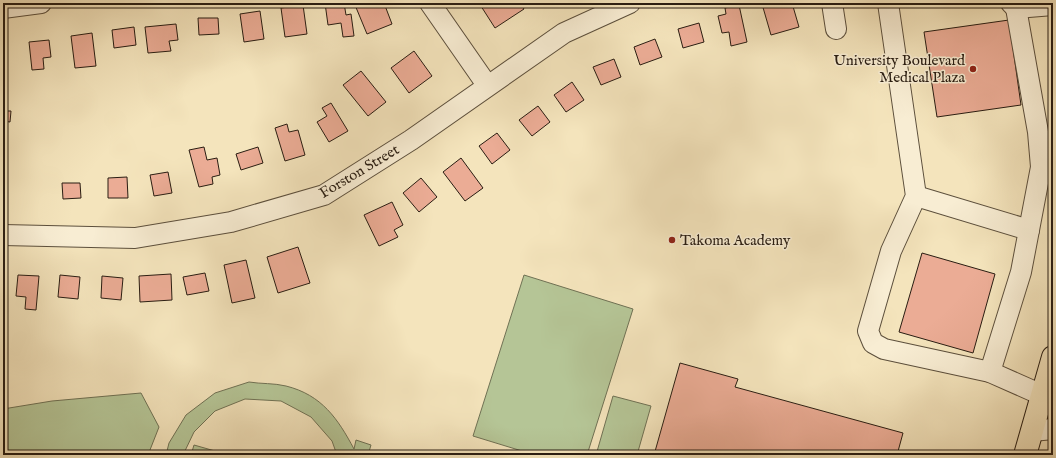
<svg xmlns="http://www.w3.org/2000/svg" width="1056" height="458" font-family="'IM FELL English',serif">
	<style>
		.green { fill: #b5c596; stroke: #6f7154 }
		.building { fill: #ebac95; stroke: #291d12 }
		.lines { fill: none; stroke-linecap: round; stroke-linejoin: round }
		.minor-casing { stroke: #5c4f3c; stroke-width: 22 }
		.major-casing { stroke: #291d12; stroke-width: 24 }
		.minor { stroke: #f8edd3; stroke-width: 20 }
		.major { stroke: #f4e4bc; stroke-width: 22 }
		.poi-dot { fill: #8f2418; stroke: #f8edd3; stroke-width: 1.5 }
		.labels { text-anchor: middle; stroke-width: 3; stroke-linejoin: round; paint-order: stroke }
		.poi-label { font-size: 15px; fill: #291d12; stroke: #f8edd3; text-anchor: end }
		.street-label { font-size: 15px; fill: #291d12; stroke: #f8edd3 }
	</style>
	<rect width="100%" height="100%" fill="#f4e4bc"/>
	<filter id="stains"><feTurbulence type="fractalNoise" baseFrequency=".005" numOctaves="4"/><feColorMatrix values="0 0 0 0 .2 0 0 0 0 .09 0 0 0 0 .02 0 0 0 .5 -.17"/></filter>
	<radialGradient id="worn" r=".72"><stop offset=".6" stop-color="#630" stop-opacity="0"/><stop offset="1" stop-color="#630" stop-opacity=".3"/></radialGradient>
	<g class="green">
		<polygon points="524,275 633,309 587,455 535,455 473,436"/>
		<path d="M249,382C261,384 274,383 286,386C322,395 338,419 354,449L356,440L371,445L368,455H337L332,441L311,417L281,401L245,399L215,411L194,432L183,455H166L169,443L186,415L215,393Z"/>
		<polygon points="141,393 159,427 148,455 3,455 3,409 52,401"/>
		<polygon points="613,396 651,406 637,455 596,455"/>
		<polygon points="194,445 229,455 191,455"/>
	</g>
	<g class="building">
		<polygon points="325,3 344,3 346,15 351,14 354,36 343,37 341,23 328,25"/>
		<polygon points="361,3 384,3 392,24 367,34 355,5"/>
		<polygon points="479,3 520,3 524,9 495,28"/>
		<polygon points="766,3 792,3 799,27 771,35 762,4"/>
		<polygon points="303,5 307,34 285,37 281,8"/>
		<polygon points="739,5 747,42 731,46 729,32 722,33 718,16 726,14 725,8"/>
		<polygon points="260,11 264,39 244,42 240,14"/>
		<polygon points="198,18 218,18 219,34 199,35"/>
		<polygon points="1009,20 1021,105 937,117 924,32"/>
		<polygon points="699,23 704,42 683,48 678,29"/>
		<polygon points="176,24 178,40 169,41 171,51 148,53 145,27"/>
		<polygon points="134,27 136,45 114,48 112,30"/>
		<polygon points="92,33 96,66 75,68 71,36"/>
		<polygon points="655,39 662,57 640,65 634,47"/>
		<polygon points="49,40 51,57 43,58 44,69 32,70 29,42"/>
		<polygon points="414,51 432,76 409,93 391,68"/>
		<polygon points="614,59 621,77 601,85 593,67"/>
		<polygon points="361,71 386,102 368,116 343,85"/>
		<polygon points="572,82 584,100 566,112 554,95"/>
		<polygon points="331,103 348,131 329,142 317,122 327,116 322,108"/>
		<polygon points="538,106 550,122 532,136 519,120"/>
		<polygon points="3,111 11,111 10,122 3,121"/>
		<polygon points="287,124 289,132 298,130 305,155 285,161 275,128"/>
		<polygon points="497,133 510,150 492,164 479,146"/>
		<polygon points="204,147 207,160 217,158 220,175 212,177 213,184 199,187 189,150"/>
		<polygon points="258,147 263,163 241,170 236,154"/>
		<polygon points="461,158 483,188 465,201 443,172"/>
		<polygon points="168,172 172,193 154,196 150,175"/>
		<polygon points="127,177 128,198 108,198 108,178"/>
		<polygon points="421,178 437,197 419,212 403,193"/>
		<polygon points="62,183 80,183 81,198 63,199"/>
		<polygon points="392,202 403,225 394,230 398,237 379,246 364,215"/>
		<polygon points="298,247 310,283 278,293 267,257"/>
		<polygon points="922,253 995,274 973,353 899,332"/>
		<polygon points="246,260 255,298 232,303 224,265"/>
		<polygon points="205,273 209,291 187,295 183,277"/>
		<polygon points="171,274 172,300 140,302 139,276"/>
		<polygon points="18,275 39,276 36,310 25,309 26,297 16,296"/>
		<polygon points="60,275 80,277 78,299 58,297"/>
		<polygon points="102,276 123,278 121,300 101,298"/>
		<polygon points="680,363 738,379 735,387 903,433 897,455 654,455"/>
	</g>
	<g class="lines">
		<defs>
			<g id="minor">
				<polyline points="430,3 487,85"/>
				<polyline points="832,3 836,29"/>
				<polyline points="888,3 916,196 891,251 868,331 873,343 884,349 990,372 1042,395"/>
				<polyline points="1011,3 1016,8 1053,5"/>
				<polyline points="3,8 41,3"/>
				<polyline points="916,196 1029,230"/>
				<polyline points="3,235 135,238 231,222 324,195 411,140 564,33 630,3"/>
				<polyline points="990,372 1021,272 1041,167 1038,132 1016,8"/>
				<polyline points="1032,431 1053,429"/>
			</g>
			<polyline id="major" points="1025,455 1053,357"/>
		</defs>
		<use href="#minor" class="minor-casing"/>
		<use href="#major" class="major-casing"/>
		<use href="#minor" class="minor"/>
		<use href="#major" class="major"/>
	</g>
	<g class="poi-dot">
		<circle cx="973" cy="69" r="4"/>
		<circle cx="672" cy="240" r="4"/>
	</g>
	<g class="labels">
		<g class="poi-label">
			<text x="965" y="65">University Boulevard<tspan x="965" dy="17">Medical Plaza</tspan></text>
			<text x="680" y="245" text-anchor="start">Takoma Academy</text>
		</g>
		<g class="street-label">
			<text transform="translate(359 171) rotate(-31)" y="5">Forston Street</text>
		</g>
	</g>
	<rect width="1056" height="458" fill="none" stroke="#f4e4bc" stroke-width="16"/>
	<rect x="4" y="4" width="1048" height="450" fill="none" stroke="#291d12" stroke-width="2"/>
	<rect x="8" y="8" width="1040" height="442" fill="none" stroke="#291d12"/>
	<rect width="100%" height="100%" filter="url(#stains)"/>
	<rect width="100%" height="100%" fill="url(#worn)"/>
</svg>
